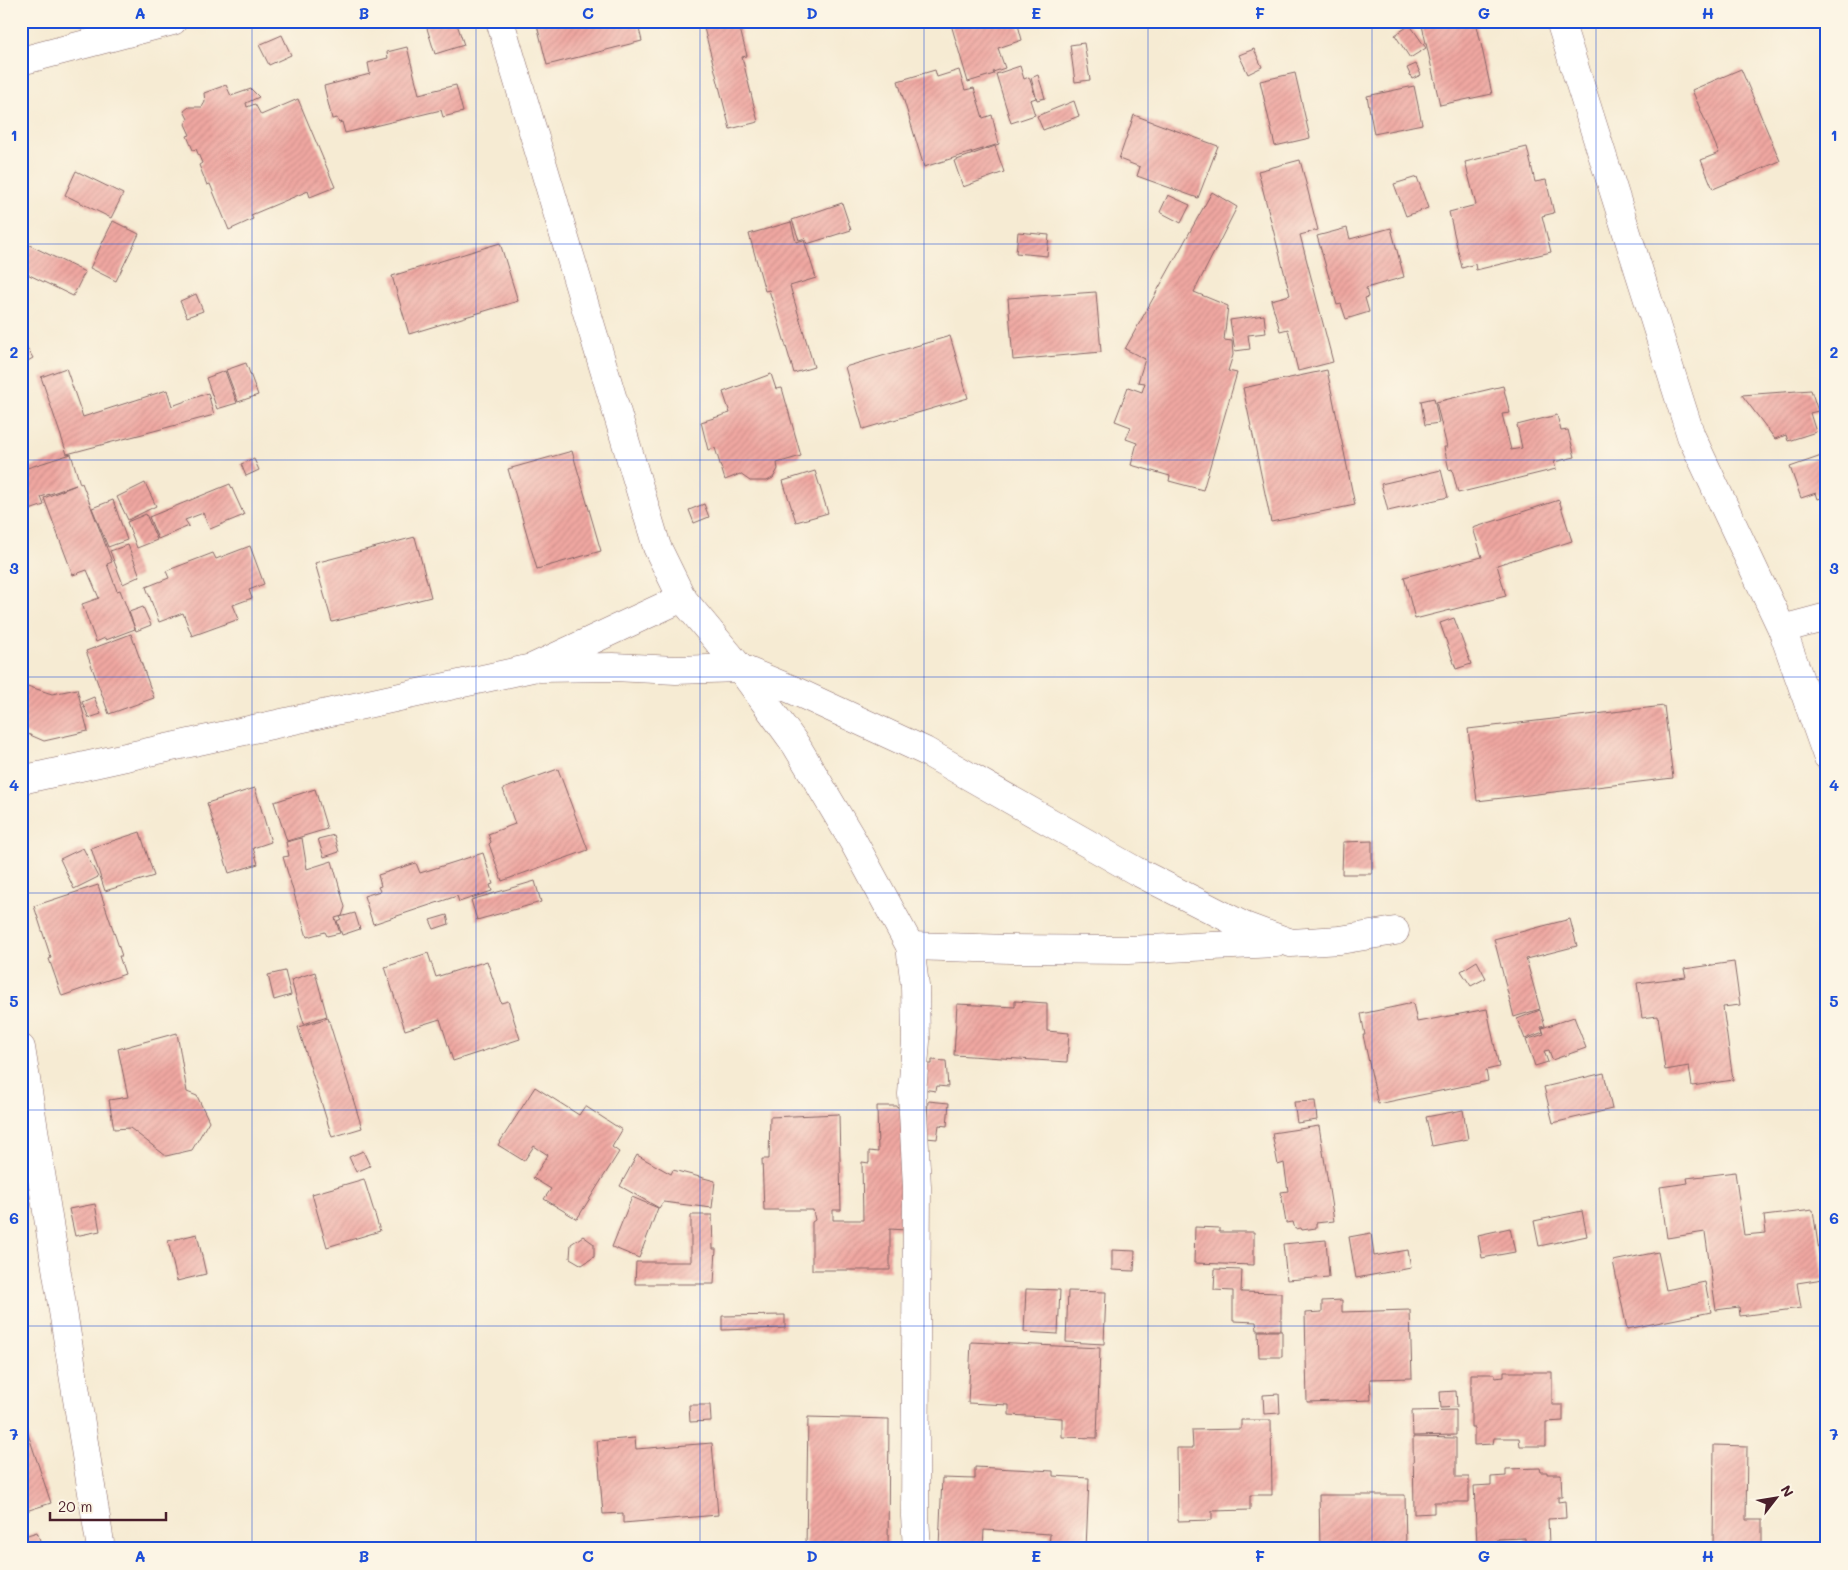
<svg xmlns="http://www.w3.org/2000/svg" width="1848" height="1570" font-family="Mali,sans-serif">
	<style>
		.building { fill: url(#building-hatch) }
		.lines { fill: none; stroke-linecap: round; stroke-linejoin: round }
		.minor-casing { stroke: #866666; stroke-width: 29 }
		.tertiary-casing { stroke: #866666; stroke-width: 29 }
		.path { stroke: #866666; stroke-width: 3; stroke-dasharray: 4 4; stroke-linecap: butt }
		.minor { stroke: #fff; stroke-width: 28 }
		.tertiary { stroke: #fff; stroke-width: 28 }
		.grid { fill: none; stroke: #1d4ed8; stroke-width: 1; stroke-opacity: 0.55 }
		.neatline { fill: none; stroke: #1d4ed8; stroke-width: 2 }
		.grid-label { font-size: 16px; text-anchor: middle; font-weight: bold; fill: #1d4ed8 }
	</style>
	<defs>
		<pattern id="building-hatch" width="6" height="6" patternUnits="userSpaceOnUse" patternTransform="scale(1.25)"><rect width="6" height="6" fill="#efa7a1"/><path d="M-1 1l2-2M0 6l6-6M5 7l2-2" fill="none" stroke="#ce8f8b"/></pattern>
	</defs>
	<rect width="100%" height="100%" fill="#fcf5e5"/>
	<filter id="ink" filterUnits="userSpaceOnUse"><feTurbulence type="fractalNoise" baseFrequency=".02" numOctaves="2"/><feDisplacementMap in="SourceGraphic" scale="10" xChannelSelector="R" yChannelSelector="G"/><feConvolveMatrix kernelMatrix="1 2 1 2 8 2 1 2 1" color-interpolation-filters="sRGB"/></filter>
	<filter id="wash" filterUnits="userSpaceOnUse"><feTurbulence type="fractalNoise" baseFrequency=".0096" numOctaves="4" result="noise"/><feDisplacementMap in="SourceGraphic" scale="20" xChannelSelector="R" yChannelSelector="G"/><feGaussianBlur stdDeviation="1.12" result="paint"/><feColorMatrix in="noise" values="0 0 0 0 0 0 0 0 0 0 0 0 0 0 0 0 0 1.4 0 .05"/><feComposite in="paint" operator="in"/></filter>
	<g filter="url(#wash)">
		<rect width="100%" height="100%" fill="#f6ebd3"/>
		<g id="blocks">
			<g class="building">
				<polygon points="427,21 456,21 464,45 435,54 425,22"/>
				<polygon points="536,21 637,21 642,41 547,65"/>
				<polygon points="730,21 738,21 747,56 742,57 758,122 730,129 704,28"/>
				<polygon points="950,21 1017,21 1022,40 998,48 1005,68 993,72 994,74 968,82"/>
				<polygon points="1421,21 1476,21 1492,94 1440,105"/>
				<polygon points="1410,25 1426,48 1410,58 1395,35"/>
				<polygon points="282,35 291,55 269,65 259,45"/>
				<polygon points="1084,43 1090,80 1075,82 1070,45"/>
				<polygon points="407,47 419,94 456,85 463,112 443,117 441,110 345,133 342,122 339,123 337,118 332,119 324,86 370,74 368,63 388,58 387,52"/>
				<polygon points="1254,49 1262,67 1248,74 1239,55"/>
				<polygon points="1416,64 1421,75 1412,79 1407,68"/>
				<polygon points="1020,66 1024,79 1029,77 1036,98 1030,100 1035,115 1011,123 996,74"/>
				<polygon points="1741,69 1780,161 1713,189 1701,160 1719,153 1692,90"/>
				<polygon points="935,70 937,77 959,70 965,90 974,88 983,118 992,115 999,144 924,167 898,81"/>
				<polygon points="1295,73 1310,138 1275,146 1260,81"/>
				<polygon points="1038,75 1045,98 1037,100 1031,78"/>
				<polygon points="226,85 231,96 251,89 259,97 246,103 247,107 255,104 261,115 298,99 335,187 310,197 308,191 251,215 253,219 229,230 210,184 207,185 199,165 202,163 196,149 193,150 187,136 190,135 185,124 188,119 184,111 189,107 202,107 205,102 204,93"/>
				<polygon points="1414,86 1422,124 1374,134 1367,96"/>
				<polygon points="1074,101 1079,116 1043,130 1037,116"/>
				<polygon points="1134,115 1218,146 1198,198 1137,176 1140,167 1119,159"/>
				<polygon points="995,146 1004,172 963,187 954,161"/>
				<polygon points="1527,147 1535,182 1546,180 1554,213 1542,216 1551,252 1476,270 1475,264 1462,268 1449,212 1476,205 1465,162"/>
				<polygon points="1300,160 1318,230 1300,235 1333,362 1298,371 1288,329 1280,331 1271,300 1290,295 1258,171"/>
				<polygon points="76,171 123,194 111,218 65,195"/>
				<polygon points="1417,177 1428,208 1406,216 1394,184"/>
				<polygon points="1212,192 1237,207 1194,292 1228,306 1224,340 1232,341 1233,355 1228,371 1237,373 1203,490 1169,481 1170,476 1131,465 1137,443 1126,439 1131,427 1115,421 1128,387 1142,392 1145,383 1138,382 1145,359 1125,349"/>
				<polygon points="1168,195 1190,205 1181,223 1160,212"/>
				<polygon points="842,203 851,230 807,244 805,238 799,240 792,220"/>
				<polygon points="113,221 139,234 116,281 90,268"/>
				<polygon points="791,222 796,242 804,240 816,278 790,286 814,367 794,373 769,290 765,291 749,234"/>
				<polygon points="1347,228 1350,239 1391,228 1404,277 1366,288 1368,297 1365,298 1369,312 1346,319 1341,304 1337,305 1317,236"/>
				<polygon points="1018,232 1049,235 1047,256 1016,253"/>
				<polygon points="21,241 85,272 73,296 21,271"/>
				<polygon points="500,243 518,301 409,334 392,276"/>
				<polygon points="1096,292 1101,352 1013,360 1008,298"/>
				<polygon points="196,294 203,311 187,317 180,301"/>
				<polygon points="1264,315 1266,333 1248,335 1250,349 1235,351 1230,320"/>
				<polygon points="950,336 968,398 863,429 845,367"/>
				<polygon points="25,344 33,358 24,363 21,360 21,346"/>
				<polygon points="246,363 258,395 238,402 226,370"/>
				<polygon points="66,368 83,417 167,390 172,406 208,393 214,415 67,454 41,377"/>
				<polygon points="1327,370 1355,505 1271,522 1243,388"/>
				<polygon points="225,371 237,403 217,409 206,378"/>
				<polygon points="771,374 776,389 782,388 801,456 777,463 778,469 773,478 767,481 750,481 740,474 725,480 715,448 708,450 701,422 730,413 723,392"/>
				<polygon points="1503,386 1510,413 1502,414 1511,450 1522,448 1517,425 1557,415 1561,431 1568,430 1575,457 1554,462 1556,469 1458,493 1452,469 1449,470 1444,447 1447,447 1436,402"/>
				<polygon points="1811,390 1818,411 1810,413 1816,432 1788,441 1786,435 1775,439 1742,395"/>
				<polygon points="1434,398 1439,423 1425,425 1421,401"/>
				<polygon points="572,451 601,551 537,569 508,469"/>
				<polygon points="71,454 80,484 82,483 112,562 107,564 117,591 120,590 135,629 106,640 105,638 96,642 82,604 99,598 87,570 73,575 44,498 76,485 41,497 44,505 21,513 21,470"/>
				<polygon points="1827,454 1827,496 1818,499 1816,493 1801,498 1790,467"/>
				<polygon points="254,459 259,470 246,476 241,464"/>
				<polygon points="1441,470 1448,497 1388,511 1381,484"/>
				<polygon points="815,471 828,513 796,522 783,481"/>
				<polygon points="145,483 156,506 128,520 117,497"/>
				<polygon points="230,484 244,515 210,529 203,513 185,520 189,526 158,539 149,517"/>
				<polygon points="113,500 127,540 108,547 92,508"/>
				<polygon points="1559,500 1572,541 1497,565 1506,596 1415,619 1404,577 1482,557 1473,528"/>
				<polygon points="704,504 709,517 694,523 689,510"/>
				<polygon points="146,514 157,540 137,548 127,522"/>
				<polygon points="415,537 431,597 332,622 315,563"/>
				<polygon points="128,545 140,576 123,584 110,551"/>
				<polygon points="250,546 264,584 249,590 252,598 233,605 239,619 192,636 183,613 159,622 146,587 169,578 166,571 213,553 216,559"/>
				<polygon points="143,607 151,625 136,631 129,612"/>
				<polygon points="1454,618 1471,664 1456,669 1440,623"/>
				<polygon points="131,634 154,698 109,714 86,651"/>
				<polygon points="21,684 52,694 77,689 88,731 44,741 21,731"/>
				<polygon points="94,697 101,714 89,718 82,702"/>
				<polygon points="1664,706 1673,778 1477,801 1468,729"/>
				<polygon points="558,769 588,850 502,881 489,844 491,842 488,834 515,824 503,789"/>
				<polygon points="255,788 271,842 253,848 258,864 229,873 207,803"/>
				<polygon points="315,789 327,829 287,841 274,802"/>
				<polygon points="140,832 154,876 105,891 91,848"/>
				<polygon points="334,835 339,852 324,857 318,839"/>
				<polygon points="302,838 307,869 332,861 345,907 342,916 335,918 340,933 327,936 325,932 307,937 283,857 289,856 286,842"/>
				<polygon points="1372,841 1372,874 1342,874 1343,842"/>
				<polygon points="83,848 98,877 74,889 60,859"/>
				<polygon points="483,853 493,884 490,885 492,891 459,902 457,896 373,924 364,896 380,891 378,887 381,886 378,875 416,863 420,873"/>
				<polygon points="535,881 541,902 477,920 471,900"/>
				<polygon points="98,885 122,956 119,956 125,974 62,996 49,959 51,958 34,906"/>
				<polygon points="355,913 360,929 342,935 337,921 341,919 340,917"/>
				<polygon points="447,915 449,924 434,929 430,920"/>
				<polygon points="1570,919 1577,946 1526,959 1540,1009 1514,1017 1494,939"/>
				<polygon points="428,953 436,977 487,961 501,1003 508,1001 520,1039 453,1061 440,1019 405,1030 385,967"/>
				<polygon points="1477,961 1486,978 1471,986 1461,971"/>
				<polygon points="1734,962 1740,1005 1723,1007 1733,1080 1692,1086 1689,1066 1665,1070 1658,1016 1642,1018 1637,983 1686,977 1684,969"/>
				<polygon points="285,971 291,995 274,1000 268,975"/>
				<polygon points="315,972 327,1016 304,1024 291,980"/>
				<polygon points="1015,1001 1047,1003 1047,1031 1069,1033 1067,1062 954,1055 957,1004 1015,1007"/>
				<polygon points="1413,1003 1417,1022 1487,1009 1499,1067 1486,1070 1488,1081 1378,1104 1363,1035 1365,1035 1361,1014"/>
				<polygon points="1540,1010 1545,1026 1541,1027 1543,1032 1525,1039 1517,1019"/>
				<polygon points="1574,1017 1586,1048 1552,1060 1549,1050 1544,1051 1548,1062 1535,1066 1526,1040 1544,1034 1542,1028"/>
				<polygon points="328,1018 362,1128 332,1137 298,1027"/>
				<polygon points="177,1033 187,1092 197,1096 209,1121 192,1150 166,1156 130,1128 114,1129 109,1100 128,1097 118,1049"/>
				<polygon points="932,1060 946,1061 948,1087 937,1086 936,1091 922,1089 924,1064 932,1064"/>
				<polygon points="1604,1073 1612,1109 1553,1123 1544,1087"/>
				<polygon points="535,1087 579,1115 585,1106 622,1130 612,1147 619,1152 577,1219 544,1199 551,1189 533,1178 548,1155 534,1146 524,1161 498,1145"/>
				<polygon points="928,1101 949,1103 947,1126 939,1125 937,1139 926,1138"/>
				<polygon points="1315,1101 1317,1120 1297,1123 1294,1102"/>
				<polygon points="877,1106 897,1106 908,1123 906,1230 890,1229 890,1270 812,1270 812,1222 815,1220 813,1210 764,1210 762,1159 769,1159 770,1117 839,1114 841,1210 833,1210 833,1220 863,1220 862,1162 869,1163 869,1151 878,1152"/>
				<polygon points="1463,1110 1468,1139 1432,1146 1426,1117"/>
				<polygon points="1319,1126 1334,1221 1316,1223 1316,1228 1302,1230 1301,1228 1295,1229 1293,1222 1286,1223 1281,1192 1288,1191 1284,1163 1278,1165 1272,1133"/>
				<polygon points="363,1151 370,1166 356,1172 349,1157"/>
				<polygon points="637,1155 671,1174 673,1170 715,1181 712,1208 663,1202 659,1208 620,1186"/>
				<polygon points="1735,1172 1744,1235 1766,1233 1764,1216 1813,1210 1823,1279 1797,1283 1801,1308 1740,1316 1739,1307 1716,1310 1705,1232 1667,1238 1660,1187 1688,1183 1687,1178"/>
				<polygon points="364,1179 380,1231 327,1247 312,1194"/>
				<polygon points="632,1197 658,1208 639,1258 612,1247"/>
				<polygon points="95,1204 100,1231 75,1236 69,1209"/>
				<polygon points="1582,1211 1587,1236 1539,1246 1534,1221"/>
				<polygon points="691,1215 712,1215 713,1249 716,1249 714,1284 635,1284 636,1262 691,1262"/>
				<polygon points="1195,1227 1219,1228 1219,1232 1254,1232 1254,1265 1194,1263"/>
				<polygon points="1510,1228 1515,1252 1482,1258 1478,1235"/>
				<polygon points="1371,1233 1374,1256 1408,1250 1411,1268 1356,1278 1349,1237"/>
				<polygon points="197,1234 206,1274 177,1281 168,1241"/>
				<polygon points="583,1236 594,1244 594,1257 582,1265 570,1258 571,1244"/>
				<polygon points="1326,1240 1329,1277 1287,1280 1283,1244"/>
				<polygon points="1112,1250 1135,1251 1134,1271 1112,1270"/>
				<polygon points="1658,1252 1666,1290 1705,1282 1711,1312 1627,1329 1613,1261"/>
				<polygon points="1215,1269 1242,1270 1241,1292 1281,1293 1281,1330 1257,1330 1256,1322 1233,1321 1233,1291 1214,1290"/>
				<polygon points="1026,1289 1060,1290 1058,1334 1024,1332"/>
				<polygon points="1068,1291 1106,1292 1104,1344 1066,1342"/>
				<polygon points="1342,1300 1342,1312 1410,1310 1412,1378 1370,1379 1371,1400 1307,1402 1305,1313 1322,1312 1322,1301"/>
				<polygon points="785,1315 785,1328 722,1330 722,1316"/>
				<polygon points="1258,1331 1282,1331 1282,1357 1259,1357"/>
				<polygon points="971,1342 1100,1348 1097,1438 1062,1437 1062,1418 1009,1415 1009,1405 968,1403"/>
				<polygon points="1504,1372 1552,1372 1552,1405 1563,1405 1563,1421 1546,1422 1546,1446 1520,1446 1519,1438 1494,1438 1493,1444 1474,1445 1474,1427 1471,1427 1471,1374 1495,1374 1495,1378 1504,1377"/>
				<polygon points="1456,1391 1457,1407 1441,1408 1440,1392"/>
				<polygon points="1279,1394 1280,1413 1264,1414 1263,1395"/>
				<polygon points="689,1405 710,1405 711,1421 690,1422"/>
				<polygon points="1456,1410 1456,1435 1413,1436 1412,1411"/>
				<polygon points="808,1417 889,1419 888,1549 806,1549"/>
				<polygon points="1241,1420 1271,1420 1272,1495 1250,1495 1250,1510 1212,1511 1212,1520 1178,1521 1177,1448 1193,1448 1192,1430 1241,1429"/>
				<polygon points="28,1434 51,1503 26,1511 21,1496 21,1436"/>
				<polygon points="1413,1437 1456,1438 1456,1477 1469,1477 1469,1502 1434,1502 1434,1513 1414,1514"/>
				<polygon points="635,1438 636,1449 712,1443 718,1515 623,1523 623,1513 603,1514 597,1441"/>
				<polygon points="1714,1445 1747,1446 1746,1520 1762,1520 1762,1549 1713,1549"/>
				<polygon points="975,1467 1053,1471 1053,1476 1089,1478 1086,1549 1049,1548 1050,1534 984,1530 983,1549 939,1547 942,1478 975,1479"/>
				<polygon points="1540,1468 1541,1472 1547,1472 1547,1474 1561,1474 1562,1497 1558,1497 1558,1502 1565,1501 1566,1518 1548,1519 1549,1546 1525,1547 1525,1538 1498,1539 1498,1543 1477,1544 1474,1486 1491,1485 1491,1477 1506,1476 1506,1469"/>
				<polygon points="1319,1495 1405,1495 1406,1549 1320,1549"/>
				<polygon points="37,1532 43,1549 25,1549 21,1537"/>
			</g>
		</g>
	</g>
	<g filter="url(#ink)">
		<use href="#blocks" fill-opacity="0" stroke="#866666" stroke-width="1"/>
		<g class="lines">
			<defs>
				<g id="minor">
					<polyline points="1560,21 1691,436 1782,629 1827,756"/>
					<polyline points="682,598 740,668 796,745 853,841 910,946 915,986 916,1041 912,1094 917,1187 915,1516 917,1549"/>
					<polyline points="1782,629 1827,617"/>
					<polyline points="540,668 613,667 676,670 740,668 793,690 925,751 1136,871 1244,926 1291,943 1340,940 1395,931"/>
					<polyline points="21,780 532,668 682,598 657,547 500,21"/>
					<polyline points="910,946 1010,949 1128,950 1276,943"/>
					<polyline points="21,1048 101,1549"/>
				</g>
				<polyline id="tertiary" points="21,61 173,21"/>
			</defs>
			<use href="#minor" class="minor-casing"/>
			<use href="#tertiary" class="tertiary-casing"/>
			<polyline class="path" points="602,1545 602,1549"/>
			<use href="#minor" class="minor"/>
			<use href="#tertiary" class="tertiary"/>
		</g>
	</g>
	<path class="grid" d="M252,21V1549M476,21V1549M700,21V1549M924,21V1549M1148,21V1549M1372,21V1549M1596,21V1549M21,244H1827M21,460H1827M21,677H1827M21,893H1827M21,1110H1827M21,1326H1827"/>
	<rect width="1848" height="1570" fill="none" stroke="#fcf5e5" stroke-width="55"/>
	<g transform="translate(1776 1498) rotate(59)" stroke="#fcf5e5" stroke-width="4" paint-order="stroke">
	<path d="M0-4L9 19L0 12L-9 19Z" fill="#4a1f2b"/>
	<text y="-8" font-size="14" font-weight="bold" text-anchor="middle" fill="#4a1f2b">N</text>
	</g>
	<path d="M50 1512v8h116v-8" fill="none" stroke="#4a1f2b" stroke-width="2.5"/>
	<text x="58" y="1512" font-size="15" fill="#4a1f2b" stroke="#fcf5e5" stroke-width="4" paint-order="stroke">20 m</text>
	<rect x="28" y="28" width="1792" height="1514" class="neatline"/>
	<g class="grid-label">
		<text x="140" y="19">A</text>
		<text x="364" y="19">B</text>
		<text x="588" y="19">C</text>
		<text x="812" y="19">D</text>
		<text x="1036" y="19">E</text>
		<text x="1260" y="19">F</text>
		<text x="1484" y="19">G</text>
		<text x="1708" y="19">H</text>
		<text x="14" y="141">1</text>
		<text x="1834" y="141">1</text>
		<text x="14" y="358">2</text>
		<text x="1834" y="358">2</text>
		<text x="14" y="574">3</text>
		<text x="1834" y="574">3</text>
		<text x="14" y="791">4</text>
		<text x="1834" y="791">4</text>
		<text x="14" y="1007">5</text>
		<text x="1834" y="1007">5</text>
		<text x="14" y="1224">6</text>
		<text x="1834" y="1224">6</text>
		<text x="14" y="1440">7</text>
		<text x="1834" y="1440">7</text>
		<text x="140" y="1562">A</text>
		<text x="364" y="1562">B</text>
		<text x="588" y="1562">C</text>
		<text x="812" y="1562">D</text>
		<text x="1036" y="1562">E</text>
		<text x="1260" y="1562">F</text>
		<text x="1484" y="1562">G</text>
		<text x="1708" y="1562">H</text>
	</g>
</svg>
